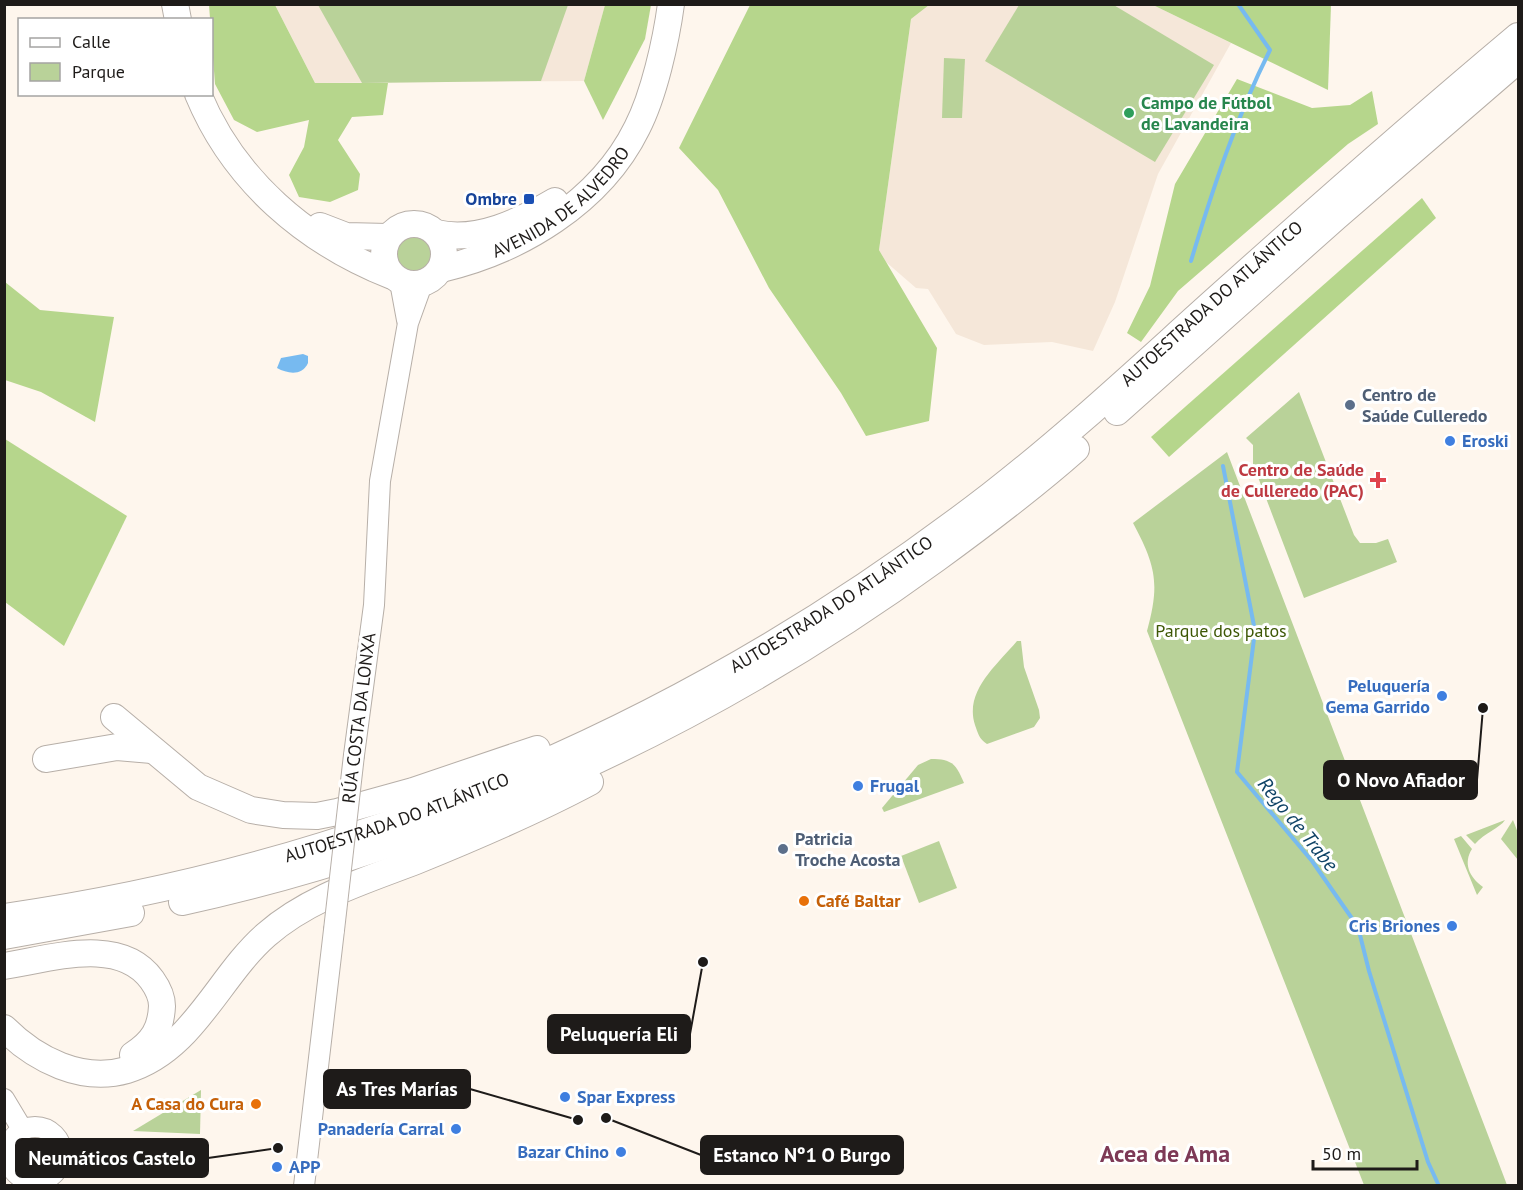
<svg xmlns="http://www.w3.org/2000/svg" width="1523" height="1190" font-family="'PT Sans',sans-serif">
	<style>
		.built { fill: #f5e7d9 }
		.green { fill: #b9d299 }
		.forest { fill: #b6d68c }
		.water { fill: #77baf0 }
		.lines { fill: none; stroke-linecap: round; stroke-linejoin: round }
		.stream { stroke: #77baf0; stroke-width: 4 }
		.secondary-casing { stroke: #b7afa8; stroke-width: 22 }
		.highway-casing { stroke: #b7afa8; stroke-width: 28 }
		.secondary { stroke: #fff; stroke-width: 20 }
		.highway { stroke: #fff; stroke-width: 26 }
		.secondary-bridge-casing { stroke: #b7afa8; stroke-width: 22; stroke-linecap: butt }
		.secondary-bridge { stroke: #fff; stroke-width: 20 }
		.leisure-dot { fill: #2e9e5b; stroke: #fff; stroke-width: 2 }
		.transit-dot { fill: #1a4fb4; stroke: #fff; stroke-width: 2 }
		.service-dot { fill: #5c6f8a; stroke: #fff; stroke-width: 2 }
		.shop-dot { fill: #3f7fe0; stroke: #fff; stroke-width: 2 }
		.health-dot { fill: #e0444e; stroke: #fff; stroke-width: 2 }
		.food-dot { fill: #e8710a; stroke: #fff; stroke-width: 2 }
		.labels { text-anchor: middle; stroke-width: 6; stroke-linejoin: round; paint-order: stroke }
		.leisure-label { font-size: 18px; font-weight: bold; fill: #27864d; stroke: #fff; text-anchor: start }
		.street-label { font-size: 18px; fill: #1e1b19; stroke: #fff }
		.transit-label { font-size: 18px; font-weight: bold; fill: #164399; stroke: #fff; text-anchor: end }
		.service-label { font-size: 18px; font-weight: bold; fill: #4e5e75; stroke: #fff; text-anchor: start }
		.shop-label { font-size: 18px; font-weight: bold; fill: #366cbe; stroke: #fff; text-anchor: start }
		.health-label { font-size: 18px; font-weight: bold; fill: #be3a42; stroke: #fff; text-anchor: end }
		.park-label { font-size: 18px; fill: #3d5705; stroke: #fff }
		.food-label { font-size: 18px; font-weight: bold; fill: #c56008; stroke: #fff; text-anchor: start }
		.water-label { font-size: 20px; font-style: italic; fill: #0e4265; stroke: #fff }
		.district-label { font-size: 24px; font-weight: bold; fill: #7d3956; stroke: #fff }
		.leader { fill: none; stroke: #1e1b19; stroke-width: 2 }
		.callout-dot { fill: #1e1b19; stroke: #fff; stroke-width: 2 }
		.callout { fill: #1e1b19; stroke: #1e1b19; stroke-width: 2 }
		.callout-label { font-size: 20px; text-anchor: middle; font-weight: bold; fill: #fff }
	</style>
	<rect width="100%" height="100%" fill="#fef6ed"/>
	<g class="built">
		<polygon points="275,5 605,5 584,81 315,83"/>
		<polygon points="929,5 1153,5 1231,43 1158,174 1115,302 1093,351 1052,342 984,345 956,334 928,289 916,288 886,262 879,250 911,19"/>
	</g>
	<g class="green">
		<polygon points="1112,4 1214,65 1155,162 985,61 1019,5"/>
		<polygon points="318,5 568,5 541,81 362,83"/>
		<polygon points="944,58 965,59 962,118 942,118"/>
		<circle cx="413" cy="256" r="21"/>
		<polygon points="1299,392 1354,535 1360,543 1376,543 1388,539 1397,562 1304,598 1253,464 1253,445 1246,438"/>
		<path d="M1227,452L1496,1156L1507,1185H1364L1147,631C1160,584 1156,566 1133,523Z"/>
		<path d="M1017,641H1021L1024,667L1039,710L1040,718L1034,727L987,744C979,739 978,733 975,725C964,691 997,665 1017,641Z"/>
		<path d="M931,759C952,759 956,764 964,783L884,812L882,808L918,765Z"/>
		<path d="M1505,820C1500,828 1484,833 1475,844L1466,835Z"/>
		<polygon points="1513,820 1518,833 1518,860 1501,839"/>
		<path d="M1461,836L1472,849C1463,863 1469,877 1483,887L1477,895L1454,839Z"/>
		<polygon points="939,841 957,888 919,903 901,856"/>
		<polygon points="201,1090 200,1134 133,1131"/>
	</g>
	<g class="forest">
		<polygon points="209,5 275,5 315,83 388,83 383,115 352,117 338,140 360,174 358,190 330,202 299,197 289,175 304,147 309,120 257,132 234,120 215,84"/>
		<polygon points="605,5 651,5 645,39 603,120 584,81"/>
		<polygon points="750,5 929,5 911,19 879,250 937,348 929,421 866,436 841,393 769,288 718,190 679,148"/>
		<polygon points="1153,5 1331,5 1328,90"/>
		<polygon points="1237,79 1312,108 1350,105 1372,91 1378,124 1348,144 1178,291 1141,342 1127,333 1150,286 1175,184"/>
		<polygon points="1422,198 1436,218 1169,457 1151,437"/>
		<polygon points="5,282 40,310 114,317 95,422 41,392 5,380"/>
		<polygon points="5,439 127,516 64,646 5,602"/>
	</g>
	<path class="water" d="M303,354L308,356V363C302,376 288,374 277,368L281,358Z"/>
	<g class="lines">
		<g class="stream">
			<path d="M1191,261C1213,188 1236,118 1270,50L1238,4"/>
			<polyline points="1223,466 1255,631 1237,772 1312,861 1358,927 1369,971 1428,1162 1439,1186"/>
		</g>
		<defs>
			<g id="secondary">
				<polyline points="400,282 407,320"/>
				<polyline points="354,755 374,605 380,481 408,323 422,284"/>
				<polyline points="4,1099 22,1129"/>
				<circle cx="35" cy="1154" r="27"/>
				<polyline points="304,1186 334,930"/>
			</g>
			<g id="highway">
				<polyline points="175,4 178,20"/>
				<path d="M198,94C234,181 306,242 392,276"/>
				<circle cx="414" cy="254" r="30"/>
				<polyline points="320,226 346,236 388,237"/>
				<path d="M436,233C477,243 521,221 555,201"/>
				<path id="s1" d="M441,269C519,251 600,203 637,128C654,95 666,41 671,4"/>
				<polyline points="1117,412 1336,217 1518,60"/>
				<polyline points="114,717 198,787 251,810 283,815 317,816 337,812 413,791 537,749"/>
				<polyline points="46,759 117,747 152,750"/>
				<path d="M182,902C453,843 712,722 936,559C984,524 1032,488 1076,449"/>
				<path id="s2" d="M4,917C369,865 700,720 991,495C1071,433 1145,363 1221,295C1319,207 1418,120 1518,36"/>
				<polyline points="4,936 131,913"/>
				<path d="M4,966C50,959 120,935 152,980C157,987 162,997 162,1006C161,1029 153,1042 133,1055"/>
				<path d="M4,1028C36,1060 82,1083 127,1070C193,1050 218,977 266,935C308,898 364,881 416,861C475,837 534,812 590,782"/>
			</g>
		</defs>
		<use href="#secondary" class="secondary-casing"/>
		<use href="#highway" class="highway-casing"/>
		<use href="#secondary" class="secondary"/>
		<use href="#highway" class="highway"/>
		<defs>
			<polyline id="secondary-bridge" points="334,930 354,755"/>
		</defs>
		<use href="#secondary-bridge" class="secondary-bridge-casing"/>
		<use href="#secondary-bridge" class="secondary-bridge"/>
	</g>
	<circle class="leisure-dot" cx="1129" cy="113" r="6"/>
	<rect class="transit-dot" x="523" y="193" width="12" height="12" rx="3"/>
	<g class="service-dot">
		<circle cx="1350" cy="405" r="6"/>
		<circle cx="783" cy="849" r="6"/>
	</g>
	<g class="shop-dot">
		<circle cx="1450" cy="441" r="6"/>
		<circle cx="1442" cy="696" r="6"/>
		<circle cx="858" cy="786" r="6"/>
		<circle cx="1452" cy="926" r="6"/>
		<circle cx="565" cy="1097" r="6"/>
		<circle cx="456" cy="1129" r="6"/>
		<circle cx="621" cy="1152" r="6"/>
		<circle cx="277" cy="1167" r="6"/>
	</g>
	<path class="health-dot" d="M1375 471h6v6h6v6h-6v6h-6v-6h-6v-6h6z"/>
	<g class="food-dot">
		<circle cx="804" cy="901" r="6"/>
		<circle cx="256" cy="1104" r="6"/>
	</g>
	<g class="labels">
		<g class="leisure-label">
			<text x="1141" y="109">Campo de Fútbol<tspan x="1141" dy="21">de Lavandeira</tspan></text>
		</g>
		<g class="street-label">
			<text dy="6" stroke="none"><textPath href="#s1" startOffset="140">AVENIDA DE ALVEDRO</textPath></text>
			<text dy="6" stroke="none"><textPath href="#s2" startOffset="1378">AUTOESTRADA DO ATLÁNTICO</textPath></text>
			<text dy="6" stroke="none"><textPath href="#s2" startOffset="892">AUTOESTRADA DO ATLÁNTICO</textPath></text>
			<text transform="translate(359 718) rotate(-83)" y="6">RÚA COSTA DA LONXA</text>
			<text dy="6" stroke="none"><textPath href="#s2" startOffset="406">AUTOESTRADA DO ATLÁNTICO</textPath></text>
		</g>
		<g class="transit-label">
			<text x="517" y="205">Ombre</text>
		</g>
		<g class="service-label">
			<text x="1362" y="401">Centro de<tspan x="1362" dy="21">Saúde Culleredo</tspan></text>
			<text x="795" y="845">Patricia<tspan x="795" dy="21">Troche Acosta</tspan></text>
		</g>
		<g class="shop-label">
			<text x="1462" y="447">Eroski</text>
			<text x="1430" y="692" text-anchor="end">Peluquería<tspan x="1430" dy="21">Gema Garrido</tspan></text>
			<text x="870" y="792">Frugal</text>
			<text x="1440" y="932" text-anchor="end">Cris Briones</text>
			<text x="577" y="1103">Spar Express</text>
			<text x="444" y="1135" text-anchor="end">Panadería Carral</text>
			<text x="609" y="1158" text-anchor="end">Bazar Chino</text>
			<text x="289" y="1173">APP</text>
		</g>
		<g class="health-label">
			<text x="1364" y="476">Centro de Saúde<tspan x="1364" dy="21">de Culleredo (PAC)</tspan></text>
		</g>
		<g class="park-label">
			<text x="1221" y="637">Parque dos patos</text>
		</g>
		<g class="food-label">
			<text x="816" y="907">Café Baltar</text>
			<text x="244" y="1110" text-anchor="end">A Casa do Cura</text>
		</g>
		<g class="water-label">
			<text transform="translate(1298 824) rotate(51)" y="7">Rego de Trabe</text>
		</g>
		<g class="district-label">
			<text x="1165" y="1162">Acea de Ama</text>
		</g>
	</g>
	<path class="leader" d="M1483 708L1477 780M703 962L690 1034M578 1120L470 1089M606 1118L701 1155M278 1148L208 1158"/>
	<g class="callout-dot">
		<circle cx="1483" cy="708" r="6"/>
		<circle cx="703" cy="962" r="6"/>
		<circle cx="578" cy="1120" r="6"/>
		<circle cx="606" cy="1118" r="6"/>
		<circle cx="278" cy="1148" r="6"/>
	</g>
	<g class="callout">
		<rect x="1324" y="761" width="153" height="38" rx="6"/>
		<rect x="548" y="1015" width="142" height="38" rx="6"/>
		<rect x="324" y="1070" width="146" height="38" rx="6"/>
		<rect x="701" y="1136" width="202" height="38" rx="6"/>
		<rect x="16" y="1139" width="192" height="38" rx="6"/>
	</g>
	<g class="callout-label">
		<text x="1401" y="787">O Novo Afiador</text>
		<text x="619" y="1041">Peluquería Eli</text>
		<text x="397" y="1096">As Tres Marías</text>
		<text x="802" y="1162">Estanco Nº1 O Burgo</text>
		<text x="112" y="1165">Neumáticos Castelo</text>
	</g>
	<rect width="1523" height="1190" fill="none" stroke="#1e1b19" stroke-width="12"/>
	<rect x="18" y="18" width="195" height="78" fill="#ffffff" stroke="#a5a4a3" stroke-width="1.5"/>
	<rect x="30" y="38" width="30" height="9" fill="#ffffff" stroke="#a5a4a3" stroke-width="1.5"/>
	<text x="72" y="48" font-size="18" fill="#1e1b19">Calle</text>
	<rect x="30" y="63" width="30" height="18" fill="#b9d299" stroke="#a5a4a3" stroke-width="1.5"/>
	<text x="72" y="78" font-size="18" fill="#1e1b19">Parque</text>
	<path d="M1313 1160v9h104v-9" fill="none" stroke="#1e1b19" stroke-width="3"/>
	<text x="1322" y="1160" font-size="18" fill="#1e1b19" stroke="#ffffff" stroke-width="4.5" paint-order="stroke">50 m</text>
</svg>
